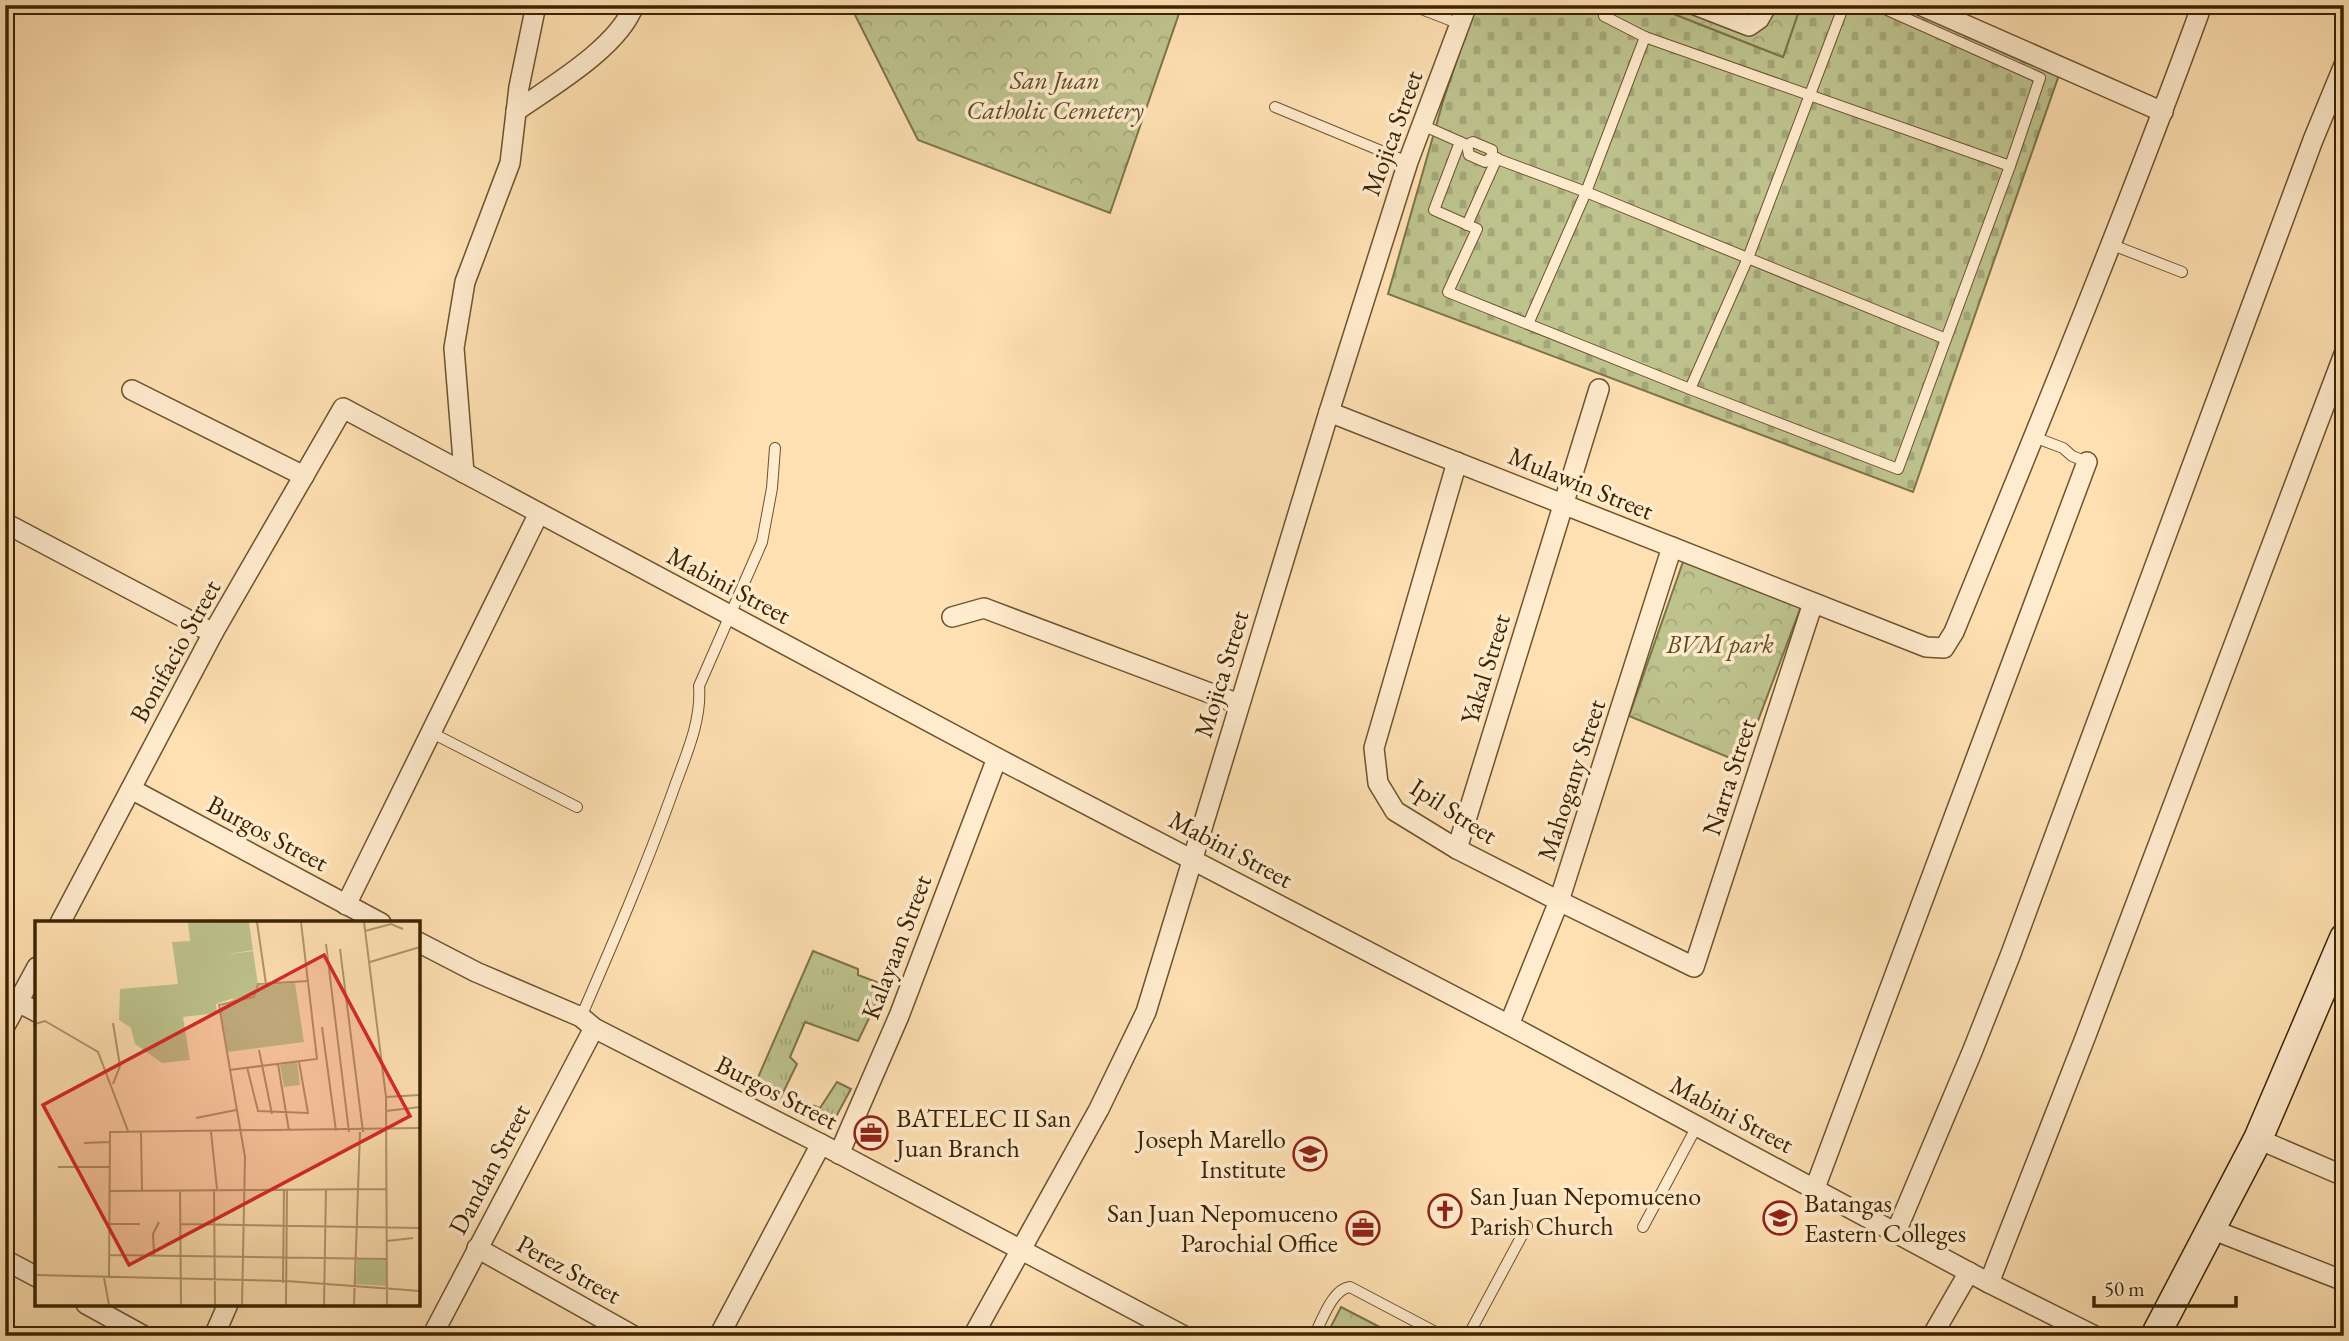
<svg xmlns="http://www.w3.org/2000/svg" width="2349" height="1341" font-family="'EB Garamond',serif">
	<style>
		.grass { fill: url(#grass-tufts); stroke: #7c7448; stroke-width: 2 }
		.cemetery { fill: url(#cemetery-stones); stroke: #7c7448; stroke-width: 2 }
		.park { fill: url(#park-crowns); stroke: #7c7448; stroke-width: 2 }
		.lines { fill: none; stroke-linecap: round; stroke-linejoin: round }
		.lane-casing { stroke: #6c532d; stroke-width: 12 }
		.street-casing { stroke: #6c532d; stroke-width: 22 }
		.secondary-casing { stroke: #3b2401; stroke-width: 31 }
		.lane { stroke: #ffebcd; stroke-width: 10 }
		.street { stroke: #ffebcd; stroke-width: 19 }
		.secondary { stroke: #ffebcd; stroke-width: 28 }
		.labels { text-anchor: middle; stroke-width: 7; stroke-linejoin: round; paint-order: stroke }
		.park-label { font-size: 26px; font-style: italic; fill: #5c4c24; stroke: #ffebcd }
		.street-label { font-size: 26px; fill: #3b2401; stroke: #ffebcd }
		.poi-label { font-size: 26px; fill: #3b2401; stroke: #ffebcd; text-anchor: start }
		.inset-road { fill: none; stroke: #b1956b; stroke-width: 2 }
		.view { fill: #d62828; fill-opacity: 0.15; stroke: #d62828; stroke-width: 3.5 }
		.inset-edge { fill: none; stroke: #3b2401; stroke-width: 3.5 }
	</style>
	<defs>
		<pattern id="grass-tufts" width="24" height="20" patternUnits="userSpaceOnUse" patternTransform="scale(1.75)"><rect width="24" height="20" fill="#bec38e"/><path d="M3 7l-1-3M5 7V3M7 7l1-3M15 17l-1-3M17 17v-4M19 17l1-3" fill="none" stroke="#a4a779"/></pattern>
		<pattern id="cemetery-stones" width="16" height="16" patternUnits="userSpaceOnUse" patternTransform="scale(1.75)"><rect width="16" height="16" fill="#bec38e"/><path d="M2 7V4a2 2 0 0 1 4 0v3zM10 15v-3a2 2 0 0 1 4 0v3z" fill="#a4a779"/></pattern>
		<pattern id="park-crowns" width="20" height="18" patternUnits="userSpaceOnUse" patternTransform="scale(1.75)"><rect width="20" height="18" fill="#bec38e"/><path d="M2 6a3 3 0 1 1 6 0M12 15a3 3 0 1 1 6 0" fill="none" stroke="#a4a779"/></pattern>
	</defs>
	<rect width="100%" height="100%" fill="#ffe0b2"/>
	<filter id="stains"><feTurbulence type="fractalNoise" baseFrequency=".00286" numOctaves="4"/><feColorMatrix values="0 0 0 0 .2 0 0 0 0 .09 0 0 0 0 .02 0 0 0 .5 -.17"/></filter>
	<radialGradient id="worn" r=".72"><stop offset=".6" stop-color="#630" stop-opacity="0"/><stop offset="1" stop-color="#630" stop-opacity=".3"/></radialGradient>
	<g class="grass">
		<polygon points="813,951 858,969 858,975 885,985 858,1041 805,1022 790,1057 797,1064 779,1101 753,1089"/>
		<polygon points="837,1082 851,1089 832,1124 809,1114 812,1105 820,1108"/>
	</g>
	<polygon class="cemetery" points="1476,5 1651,5 1783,57 1801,5 1906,5 2059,75 1913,492 1388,294 1444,98"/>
	<g class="park">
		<polygon points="850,5 1182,5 1110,213 918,140"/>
		<polygon points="1651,5 1801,5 1783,57"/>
		<polygon points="1684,559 1802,604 1742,763 1629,716"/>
		<polygon points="1341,1307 1397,1336 1326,1336"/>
	</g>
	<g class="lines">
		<defs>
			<g id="lane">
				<polyline points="1411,5 1460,24"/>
				<polyline points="1604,16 1645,37 2010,166"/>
				<polyline points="1275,107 1408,162"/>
				<polyline points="1422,125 1467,145 1473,142 1492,150 1492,157"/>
				<polyline points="1460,142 1434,210 1477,229 1448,292 1690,389 1898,469 2010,166 2040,78 1876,5"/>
				<polyline points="1467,145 1469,155 1485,162 1492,157 1586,192 1946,339"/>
				<polyline points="1467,225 1497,158"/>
				<polyline points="2110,244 2182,272"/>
				<polyline points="1528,324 1586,192 1645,37"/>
				<polyline points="1690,389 1748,258 1844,5"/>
				<polyline points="2034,437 2063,448 2072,456 2087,462"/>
				<polyline points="432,733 577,807"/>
				<path d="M581,1017C613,943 645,869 672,794C684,759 702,723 699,686L762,542L772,488L775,448"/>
				<polyline points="1643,1227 1697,1126"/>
				<path d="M1314,1336C1322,1321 1332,1289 1350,1287L1443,1336"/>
				<polyline points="1468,1336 1527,1226"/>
			</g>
			<g id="street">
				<polyline points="1695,5 1749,26 1759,19 1767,5"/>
				<polyline points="1920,5 2163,112"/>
				<path d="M516,111C552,86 619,47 634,5"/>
				<polyline points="132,390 304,476"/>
				<path d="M1329,412L1926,647L1944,648L1954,632C2039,424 2125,216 2202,5"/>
				<polyline points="1457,462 1374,748 1378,783 1395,811 1457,849 1559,901 1694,967 1813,603"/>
				<polyline points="464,473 454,348 465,282 510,163 519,87 536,5"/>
				<polyline points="5,523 213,633"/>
				<polyline points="952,617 984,608 1239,704"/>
				<polyline points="131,789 381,923"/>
				<polyline points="1457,849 1599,389"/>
				<polyline points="346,905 539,513"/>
				<polyline points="60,923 213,633 343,408 997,758 1509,1025 1989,1283 2095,1336"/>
				<polyline points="418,942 476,972 581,1017 594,1028 821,1144 1184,1336"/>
				<polyline points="18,1002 37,1012"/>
				<polyline points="1509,1025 1559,901 1672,547"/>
				<polyline points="5,1026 37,967"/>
				<polyline points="2258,1139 2344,1176"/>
				<polyline points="839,1154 899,1016 997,758"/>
				<polyline points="1815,1188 2087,462"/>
				<polyline points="2211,1229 2344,1281"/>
				<polyline points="1896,1232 1972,1052 2010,956 2313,140 2344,65"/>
				<polyline points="477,1248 634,1336"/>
				<polyline points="5,1260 37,1277"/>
				<polyline points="1989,1283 2085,1038 2344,354"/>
				<polyline points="86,1304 144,1336"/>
				<polyline points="214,1336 228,1304"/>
				<polyline points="432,1336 594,1028"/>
				<polyline points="719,1336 821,1144"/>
				<polyline points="973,1336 1099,1109 1146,1012 1329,412 1408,162 1467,5"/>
				<polyline points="1932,1336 1969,1272"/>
			</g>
			<polyline id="secondary" points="2155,1336 2258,1139 2344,938"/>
		</defs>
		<use href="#lane" class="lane-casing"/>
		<use href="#street" class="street-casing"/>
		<use href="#secondary" class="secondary-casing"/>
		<use href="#lane" class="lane"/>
		<use href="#street" class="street"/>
		<use href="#secondary" class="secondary"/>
	</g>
	<defs>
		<symbol id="office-ring" viewBox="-11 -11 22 22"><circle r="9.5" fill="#ffebcd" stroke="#8f2418" stroke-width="1.5"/><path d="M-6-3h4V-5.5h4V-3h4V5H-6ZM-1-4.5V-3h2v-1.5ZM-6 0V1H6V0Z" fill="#8f2418"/></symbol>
		<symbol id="school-ring" viewBox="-11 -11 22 22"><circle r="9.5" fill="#ffebcd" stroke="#8f2418" stroke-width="1.5"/><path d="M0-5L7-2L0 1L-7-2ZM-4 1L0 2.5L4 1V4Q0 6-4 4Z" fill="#8f2418"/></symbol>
		<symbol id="church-ring" viewBox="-11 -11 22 22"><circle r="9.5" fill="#ffebcd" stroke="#8f2418" stroke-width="1.5"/><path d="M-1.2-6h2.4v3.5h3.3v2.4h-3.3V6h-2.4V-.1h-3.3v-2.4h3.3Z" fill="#8f2418"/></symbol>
		<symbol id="university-ring" viewBox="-11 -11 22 22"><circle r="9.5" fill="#ffebcd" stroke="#8f2418" stroke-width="1.5"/><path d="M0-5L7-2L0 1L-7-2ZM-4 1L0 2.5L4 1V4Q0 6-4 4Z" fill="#8f2418"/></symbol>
	</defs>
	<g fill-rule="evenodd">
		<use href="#office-ring" x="852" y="1114" width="38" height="38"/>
		<use href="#school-ring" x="1291" y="1135" width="38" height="38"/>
		<use href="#church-ring" x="1426" y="1192" width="38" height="38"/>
		<use href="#university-ring" x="1761" y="1199" width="38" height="38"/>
		<use href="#office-ring" x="1344" y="1209" width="38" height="38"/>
	</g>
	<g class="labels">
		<g class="park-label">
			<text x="1055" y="89">San Juan<tspan x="1055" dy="30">Catholic Cemetery</tspan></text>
			<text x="1720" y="653">BVM park</text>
		</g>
		<g class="street-label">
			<text transform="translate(1392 133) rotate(-70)" y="9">Mojica Street</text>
			<text transform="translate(1581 483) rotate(22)" y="9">Mulawin Street</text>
			<text transform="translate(729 585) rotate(28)" y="9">Mabini Street</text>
			<text transform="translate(175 651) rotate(-61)" y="9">Bonifacio Street</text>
			<text transform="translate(1485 669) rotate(-73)" y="9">Yakal Street</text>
			<text transform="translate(1221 674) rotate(-73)" y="9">Mojica Street</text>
			<text transform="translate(1729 777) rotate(-72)" y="9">Narra Street</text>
			<text transform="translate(1571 780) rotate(-72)" y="9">Mahogany Street</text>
			<text transform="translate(1454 811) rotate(33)" y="9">Ipil Street</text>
			<text transform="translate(268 833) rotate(28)" y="9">Burgos Street</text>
			<text transform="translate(1231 849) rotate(28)" y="9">Mabini Street</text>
			<text transform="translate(896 947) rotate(-69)" y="9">Kalayaan Street</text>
			<text transform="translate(777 1092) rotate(27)" y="9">Burgos Street</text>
			<text transform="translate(1732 1114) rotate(28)" y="9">Mabini Street</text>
			<text transform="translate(489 1169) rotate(-62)" y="9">Dandan Street</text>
			<text transform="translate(569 1269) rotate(29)" y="9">Perez Street</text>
		</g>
		<g class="poi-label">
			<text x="896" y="1127">BATELEC II San<tspan x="896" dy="30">Juan Branch</tspan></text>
			<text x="1286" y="1148" text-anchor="end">Joseph Marello<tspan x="1286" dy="30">Institute</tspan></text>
			<text x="1470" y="1205">San Juan Nepomuceno<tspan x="1470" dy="30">Parish Church</tspan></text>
			<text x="1804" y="1212">Batangas<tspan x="1804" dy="30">Eastern Colleges</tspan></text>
			<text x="1338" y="1222" text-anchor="end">San Juan Nepomuceno<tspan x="1338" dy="30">Parochial Office</tspan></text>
		</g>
	</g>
	<g transform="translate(35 921)">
		<rect width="385" height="385" fill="#ffe0b2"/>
		<path d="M260,62L269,121L193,131L185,86L223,64Z" fill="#bec38e"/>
		<path d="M153,1H214L218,29L189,34L218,30L225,77L196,78L181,83L182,92L148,96L155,139L127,142L100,123L96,107L84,99L85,68L143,63L137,21L155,20ZM262,141L265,164L249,166L245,144ZM322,338L351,339V365L321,363Z" fill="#bec38e"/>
		<path class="inset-road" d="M222,1L231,63M329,1L351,176L352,384M330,10L356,3L368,8M291,23L314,211M305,28L328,211M335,41L385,26M0,103L10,100L63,131L93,210M287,106L301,210M224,129L237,193M243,143L254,210M212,146L223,190L273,192L264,141M194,149L282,138L266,1M78,163L85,145L78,102M351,176L385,174M351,190L385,186M161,197L201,189M106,211L107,270M176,211L182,268M49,222L75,221M23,246H74M179,268L180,384M145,269L146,384M74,270L351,268M74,303H105M145,303L385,307M352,320L378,317M74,334L351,338M119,334L118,313L124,301M0,354L251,360L385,370M69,357L74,384M74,357L75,211L385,207M248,362L249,268M207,384L210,236L184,84L219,76L223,63L274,60M251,384L252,268M289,384L291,268M319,384L325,211"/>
		<path class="view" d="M289,34L375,195L94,344L8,184Z"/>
		<rect width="385" height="385" class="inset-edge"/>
	</g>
	<rect width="2349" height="1341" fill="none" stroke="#ffe0b2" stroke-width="28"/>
	<rect x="7" y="7" width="2335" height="1327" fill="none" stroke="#3b2401" stroke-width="3.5"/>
	<rect x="14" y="14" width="2321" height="1313" fill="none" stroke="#3b2401" stroke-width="2"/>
	<path d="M2094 1296v10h142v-10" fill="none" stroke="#3b2401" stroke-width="3.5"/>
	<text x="2104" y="1296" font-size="21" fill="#3b2401" stroke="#ffebcd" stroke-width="5" paint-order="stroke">50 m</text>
	<rect width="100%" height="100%" filter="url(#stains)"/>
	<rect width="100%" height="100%" fill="url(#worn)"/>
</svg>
